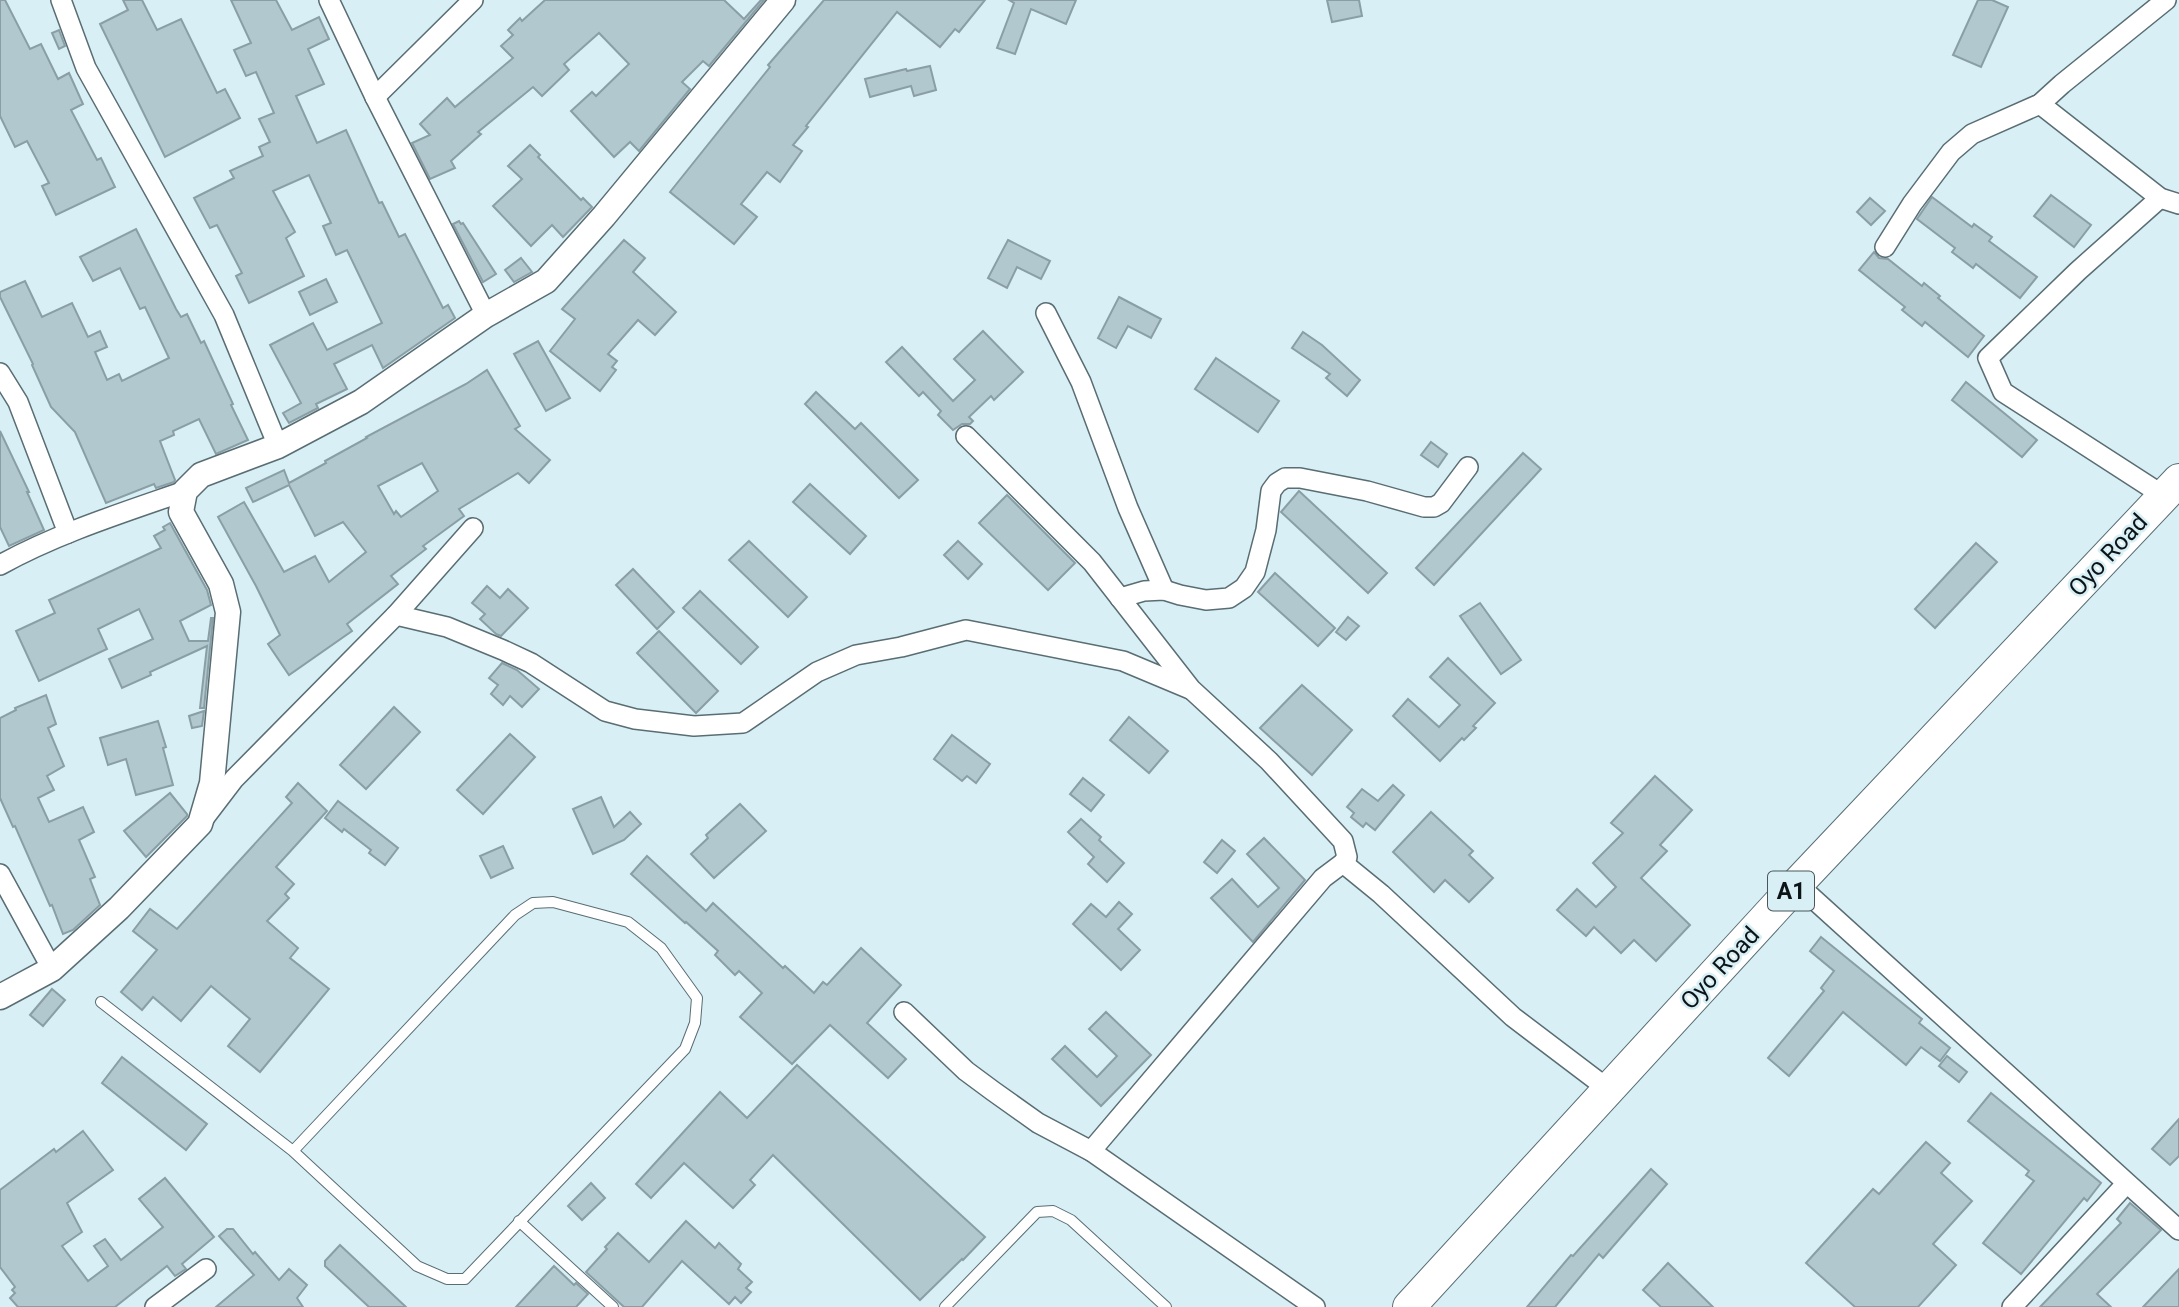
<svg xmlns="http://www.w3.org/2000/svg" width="2179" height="1307" font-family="Roboto,sans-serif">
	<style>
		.building { fill: #b2c8cf; stroke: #899fa5; stroke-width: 2; fill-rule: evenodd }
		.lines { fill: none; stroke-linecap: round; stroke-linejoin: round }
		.service-casing { stroke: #596d73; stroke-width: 12 }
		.minor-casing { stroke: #596d73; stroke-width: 22 }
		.tertiary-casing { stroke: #596d73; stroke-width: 27 }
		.trunk-casing { stroke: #596d73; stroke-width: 34 }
		.service { stroke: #fff; stroke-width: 10 }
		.minor { stroke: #fff; stroke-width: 19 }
		.tertiary { stroke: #fff; stroke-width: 24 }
		.trunk { stroke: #fff; stroke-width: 32 }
		.labels { text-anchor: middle; stroke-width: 5; stroke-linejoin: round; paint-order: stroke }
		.shield { fill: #d7eff5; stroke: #49565a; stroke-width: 2 }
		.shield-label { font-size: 23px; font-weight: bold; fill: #0c1417 }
		.street-label { font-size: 24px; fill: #0c1417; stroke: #d7eff5 }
	</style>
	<rect width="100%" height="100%" fill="#d7eff5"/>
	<g class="building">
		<polygon points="0,0 5,0 30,49 41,44 58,79 69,73 83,104 71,110 97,160 101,158 115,187 56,215 42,186 49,183 27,141 15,147 0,116"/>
		<polygon points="123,0 142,0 157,30 181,19 217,93 225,89 240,118 165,157 100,24 128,10"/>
		<polygon points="231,0 276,0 292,30 319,17 329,39 308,49 324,84 296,96 317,143 346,130 379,203 382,202 399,237 405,234 443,308 448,305 455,318 383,368 372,345 334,364 347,389 316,404 318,408 289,423 283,413 301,403 270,345 313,323 327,350 382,323 347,250 336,255 323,226 331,223 309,175 273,191 295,232 286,238 304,276 249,303 236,276 242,273 217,225 210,228 194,198 234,178 230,171 263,156 259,147 270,142 259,119 274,113 256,72 246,76 234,50 251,43"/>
		<polygon points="545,0 724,0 744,19 761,0 764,0 709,66 703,61 682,82 690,89 639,151 630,142 614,157 571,111 592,92 596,96 629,64 599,33 564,64 569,70 542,96 533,87 478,132 481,134 451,161 455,168 430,179 412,143 430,135 420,124 447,98 455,107 513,58 501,46 513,35 508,30 520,18 522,21"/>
		<polygon points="824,0 985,0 959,32 955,29 940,47 897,12 806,126 808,127 793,145 802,151 780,182 767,172 741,204 757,217 734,244 670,192 770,67 768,65"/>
		<polygon points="1009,0 1076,0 1066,24 1031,9 1015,54 997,48 1014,3"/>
		<polygon points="1327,0 1359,0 1362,16 1332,22"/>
		<polygon points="1978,0 1992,0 2008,7 1981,67 1953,55"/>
		<polygon points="59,30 65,46 59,49 52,33"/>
		<polygon points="930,66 936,90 914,96 911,86 870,97 865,79 906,69 907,71"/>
		<polygon points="530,145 540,155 538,157 581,200 583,198 592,207 563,237 552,225 531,246 493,206 522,179 508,166"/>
		<polygon points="2051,195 2091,225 2074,247 2034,216"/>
		<polygon points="1932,197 1972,227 1974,224 1992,237 1989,241 2037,277 2020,298 1976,264 1973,268 1952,252 1955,248 1917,219"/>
		<polygon points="1870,198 1885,211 1871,225 1857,212"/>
		<polygon points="459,221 461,224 463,223 496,274 483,282 453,224"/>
		<polygon points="136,229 176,309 181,317 187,314 201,343 204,341 233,404 231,405 248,440 216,454 199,419 173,431 174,435 160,441 175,480 174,482 156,488 154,484 106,503 75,432 51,407 32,365 33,364 0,297 0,292 25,281 42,317 72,303 88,337 100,331 107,347 95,352 107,380 119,374 122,381 169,358 145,307 140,309 120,268 93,281 80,257"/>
		<polygon points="624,240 645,258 633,272 676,312 655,335 638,320 608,354 617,361 612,367 616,370 600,391 550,351 575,319 562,309"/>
		<polygon points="1008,240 1050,261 1041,279 1017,267 1007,288 988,278"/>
		<polygon points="1874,252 1879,258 1888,259 1922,286 1924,283 1940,296 1938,298 1984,336 1968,357 1925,322 1922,326 1902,310 1905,307 1859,270"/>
		<polygon points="521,258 532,272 514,282 505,270"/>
		<polygon points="326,279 337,302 310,315 299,292"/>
		<polygon points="1119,297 1161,319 1151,338 1128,326 1116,348 1098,338"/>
		<polygon points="983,331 1023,372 994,400 991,396 969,417 973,421 970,424 962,424 953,430 938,415 941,411 923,392 919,396 886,362 902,347 953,401 975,380 954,359"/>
		<polygon points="1303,332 1322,345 1360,380 1347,396 1326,378 1330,374 1292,348"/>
		<polygon points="538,341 570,398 546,411 514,354"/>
		<polygon points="1216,358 1279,401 1258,432 1195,389"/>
		<path d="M487,370L520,426L515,429L550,460L529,483L518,473L459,509L464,516L423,546L426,549L391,576L398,584L347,624L352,631L289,675L268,644L280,635L256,586L218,517L244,502L284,572L315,556L329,582L366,552L343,522L315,536L289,485L253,502L246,488L284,470L289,483L326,463L325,461L367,438L366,437L466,384ZM422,463L438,491L401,517L396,511L394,514L378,486Z"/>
		<polygon points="1966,382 2037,440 2022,457 1952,400"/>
		<polygon points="816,392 855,429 861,423 918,480 899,498 805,404"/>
		<polygon points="0,431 29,492 27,492 44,530 9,546 0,527"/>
		<polygon points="1431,442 1447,454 1438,467 1421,455"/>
		<polygon points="1523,453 1541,469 1434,585 1416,568"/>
		<polygon points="810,484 866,536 850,554 793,502"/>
		<polygon points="1299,491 1387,573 1368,593 1281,512"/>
		<polygon points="1007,495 1075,563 1048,590 979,523"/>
		<polygon points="170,523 207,590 211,605 180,621 189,641 208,641 211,618 213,618 204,708 200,708 207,646 150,672 151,675 122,688 109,659 153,639 139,609 98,629 107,649 39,681 16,631 55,613 49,600 161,548 154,536 165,530 163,527"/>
		<polygon points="749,541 807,597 788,617 729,560"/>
		<polygon points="958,541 982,564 968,579 944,555"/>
		<polygon points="1976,543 1997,562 1935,628 1915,609"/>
		<polygon points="633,569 674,612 657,629 616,585"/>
		<polygon points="1275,573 1335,628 1318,646 1258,592"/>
		<polygon points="487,586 500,598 508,589 528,608 501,636 496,634 480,619 485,614 472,603"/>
		<polygon points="700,591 758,647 741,664 683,608"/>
		<polygon points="1480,603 1521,660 1501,674 1460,616"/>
		<polygon points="1348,617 1359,626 1346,640 1336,632"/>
		<polygon points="659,631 718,691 696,713 637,653"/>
		<polygon points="1448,658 1495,703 1473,726 1476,728 1464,740 1462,738 1440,761 1393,716 1408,699 1439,727 1460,705 1430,677"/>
		<polygon points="502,663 517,670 539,689 522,707 510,696 503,705 491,694 498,685 489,678"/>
		<polygon points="1302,685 1352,730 1312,775 1260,728"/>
		<polygon points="46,695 56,724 48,728 64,766 47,776 54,790 38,798 49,822 83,807 94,832 79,840 95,877 90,879 100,905 73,930 63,934 52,905 50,906 15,826 13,827 0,798 0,718 16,710 15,708"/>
		<polygon points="394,707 420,732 366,789 340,765"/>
		<polygon points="204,711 202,726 192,728 189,716"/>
		<polygon points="1129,717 1168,751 1149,773 1110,740"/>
		<polygon points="158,721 166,747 163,748 173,785 136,795 126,759 108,765 100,738"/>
		<polygon points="510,734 535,757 483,814 457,790"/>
		<polygon points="952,735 990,764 976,783 967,776 962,781 934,759"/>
		<polygon points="1655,776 1692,810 1660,845 1667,851 1641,878 1690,925 1656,961 1634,940 1621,953 1594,927 1586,936 1557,910 1577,889 1596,907 1616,887 1593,863 1623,833 1611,823"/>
		<polygon points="1083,778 1104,795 1091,811 1070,794"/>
		<polygon points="298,783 327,811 276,867 294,884 285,894 289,898 267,921 298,948 290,958 329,989 260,1072 228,1046 250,1019 211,986 181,1021 153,997 142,1010 121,992 157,950 133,931 150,909 177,929 292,803 286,797"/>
		<polygon points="1393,785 1404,795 1375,830 1366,823 1363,827 1351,817 1354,813 1347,807 1362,789 1378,801"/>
		<polygon points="170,793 187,814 187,816 146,857 124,831"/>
		<polygon points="601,797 614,827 630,812 641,824 624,840 593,854 573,809"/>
		<polygon points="338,801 398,848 385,865 369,853 371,850 344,829 342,832 325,818"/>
		<polygon points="740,804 766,831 714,878 691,854 708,838 706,835"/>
		<polygon points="1431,812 1473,851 1469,855 1493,878 1469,902 1445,880 1434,892 1393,852"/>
		<polygon points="1081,819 1101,837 1099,840 1124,863 1107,882 1088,864 1094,857 1068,832"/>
		<polygon points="1264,838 1305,880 1253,942 1211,898 1232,879 1258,907 1279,888 1247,854"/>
		<polygon points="1222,840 1235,851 1217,873 1204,862"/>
		<polygon points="503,846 513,868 491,878 480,856"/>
		<polygon points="647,856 706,911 713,903 783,968 785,966 814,993 823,982 827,985 861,948 901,985 867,1023 906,1059 888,1078 830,1025 792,1064 740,1017 762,993 739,971 735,975 715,955 718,951 686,922 685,923 631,874"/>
		<polygon points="1119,902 1132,914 1118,929 1140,950 1121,970 1073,924 1091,904 1106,917"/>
		<polygon points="1821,937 1922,1019 1919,1023 1950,1048 1940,1061 1921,1047 1906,1065 1843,1012 1789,1076 1768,1058 1824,991 1821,988 1834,971 1810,951"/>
		<polygon points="52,989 65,1000 43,1026 30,1015"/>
		<polygon points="1106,1012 1151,1055 1101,1106 1052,1059 1065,1046 1097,1077 1117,1056 1089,1029"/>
		<polygon points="1947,1056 1967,1072 1959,1082 1939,1066"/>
		<polygon points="122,1057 207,1124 186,1150 102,1083"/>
		<polygon points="797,1065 985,1237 963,1260 962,1259 920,1300 773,1155 750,1180 755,1185 733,1208 684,1163 651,1198 636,1184 720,1092 747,1118"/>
		<polygon points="1991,1093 2101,1183 2087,1201 2084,1198 2021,1274 1983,1243 2034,1181 2026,1175 2029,1171 1968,1121"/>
		<polygon points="2179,1119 2179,1156 2170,1165 2152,1149"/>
		<polygon points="83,1131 113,1170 67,1203 82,1232 62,1246 88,1281 108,1266 94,1246 105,1239 121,1260 163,1227 139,1199 165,1178 214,1237 182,1264 186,1269 175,1276 167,1266 115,1307 18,1307 10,1298 15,1293 12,1290 15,1287 0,1267 0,1190 54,1149 56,1152"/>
		<polygon points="1926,1142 1950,1163 1941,1173 1972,1201 1933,1244 1956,1265 1918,1307 1855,1307 1806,1263 1873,1189 1879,1194"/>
		<polygon points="1651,1169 1667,1184 1603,1258 1599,1254 1555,1307 1527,1307 1571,1255 1573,1256"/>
		<polygon points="591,1183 605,1198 582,1220 568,1206"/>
		<polygon points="2130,1203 2161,1230 2097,1294 2111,1307 2040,1307 2121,1223 2117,1219"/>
		<polygon points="686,1221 715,1248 719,1243 741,1264 738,1269 752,1282 746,1288 751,1292 741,1303 735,1297 729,1304 682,1261 642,1307 624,1307 586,1272 607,1249 605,1247 618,1233 649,1262"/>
		<polygon points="227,1229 233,1229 253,1254 255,1252 279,1280 289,1269 307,1285 297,1298 303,1307 216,1307 254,1275 219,1236"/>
		<polygon points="340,1245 406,1307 369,1307 325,1266 325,1261"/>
		<polygon points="1668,1263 1713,1307 1661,1307 1643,1290"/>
		<polygon points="554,1266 574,1285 576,1283 588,1294 576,1307 516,1307"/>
		<polygon points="2179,1269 2179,1307 2143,1307"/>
	</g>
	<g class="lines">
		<defs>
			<g id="service">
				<polyline points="101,1002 293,1151 417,1266 447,1279 465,1279 685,1049 695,1023 697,998 661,948 628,922 553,902 533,903 515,915 293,1151"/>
				<polyline points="519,1221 613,1307"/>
				<polyline points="945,1307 1037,1212 1053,1211 1071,1220 1166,1307"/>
			</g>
			<g id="minor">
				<polyline points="61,0 86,68 224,315 278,446"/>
				<polyline points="329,0 375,97 486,315"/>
				<polyline points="375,97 473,0"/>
				<polyline points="2040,104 2160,198 2179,204"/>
				<polyline points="2160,198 2078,271 1988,358 2003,392 2164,496"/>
				<polyline points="1885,247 1912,204 1951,152 1972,134 2040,104 2062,84 2166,0"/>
				<polyline points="1046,313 1081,382 1128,508 1164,590"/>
				<polyline points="0,373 18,402 68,533"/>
				<polyline points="966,436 1092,562 1191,689 1269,761 1343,841 1347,857 1343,863 1323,878 1091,1151"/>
				<path d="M0,565C58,533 122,513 185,491"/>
				<polyline points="1120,598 1144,591 1164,590 1180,595 1206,600 1229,598 1244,588 1255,572 1266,530 1271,491 1277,483 1285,478 1300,478 1367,491 1424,507 1434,507 1441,503 1468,467"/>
				<polyline points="396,615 447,627 503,650 531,663 605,711 635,719 694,726 743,723 817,672 856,655 901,647 966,630 1123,661 1190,689"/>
				<polyline points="205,817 234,779 396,615 473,528"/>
				<polyline points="1343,863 1381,894 1513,1017 1608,1089"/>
				<polyline points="0,874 52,969"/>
				<polyline points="1797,884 2179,1230"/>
				<polyline points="904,1012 966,1071 993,1091 1038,1123 1091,1151 1315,1307"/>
				<polyline points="155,1307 206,1269"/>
				<polyline points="2012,1307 2126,1184"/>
			</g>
			<polyline id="tertiary" points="0,997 52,969 119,908 200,824 212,783 228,612 221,584 181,512 185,491 201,475 278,446 361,402 486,315 546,281 604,216 783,0"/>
			<polyline id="trunk" points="1409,1307 1797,884 2179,480"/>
		</defs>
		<use href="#service" class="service-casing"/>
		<use href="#minor" class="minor-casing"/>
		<use href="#tertiary" class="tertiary-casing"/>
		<use href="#trunk" class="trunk-casing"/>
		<use href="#service" class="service"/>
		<use href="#minor" class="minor"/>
		<use href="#tertiary" class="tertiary"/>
		<use href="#trunk" class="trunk"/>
	</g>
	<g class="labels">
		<rect class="shield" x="1768" y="871.5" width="46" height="39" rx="5"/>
		<g class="shield-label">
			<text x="1791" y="899">A1</text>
		</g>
		<g class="street-label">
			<text transform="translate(2108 555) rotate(-47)" y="8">Oyo Road</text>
			<text transform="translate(1720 968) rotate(-47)" y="8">Oyo Road</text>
		</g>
	</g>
</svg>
